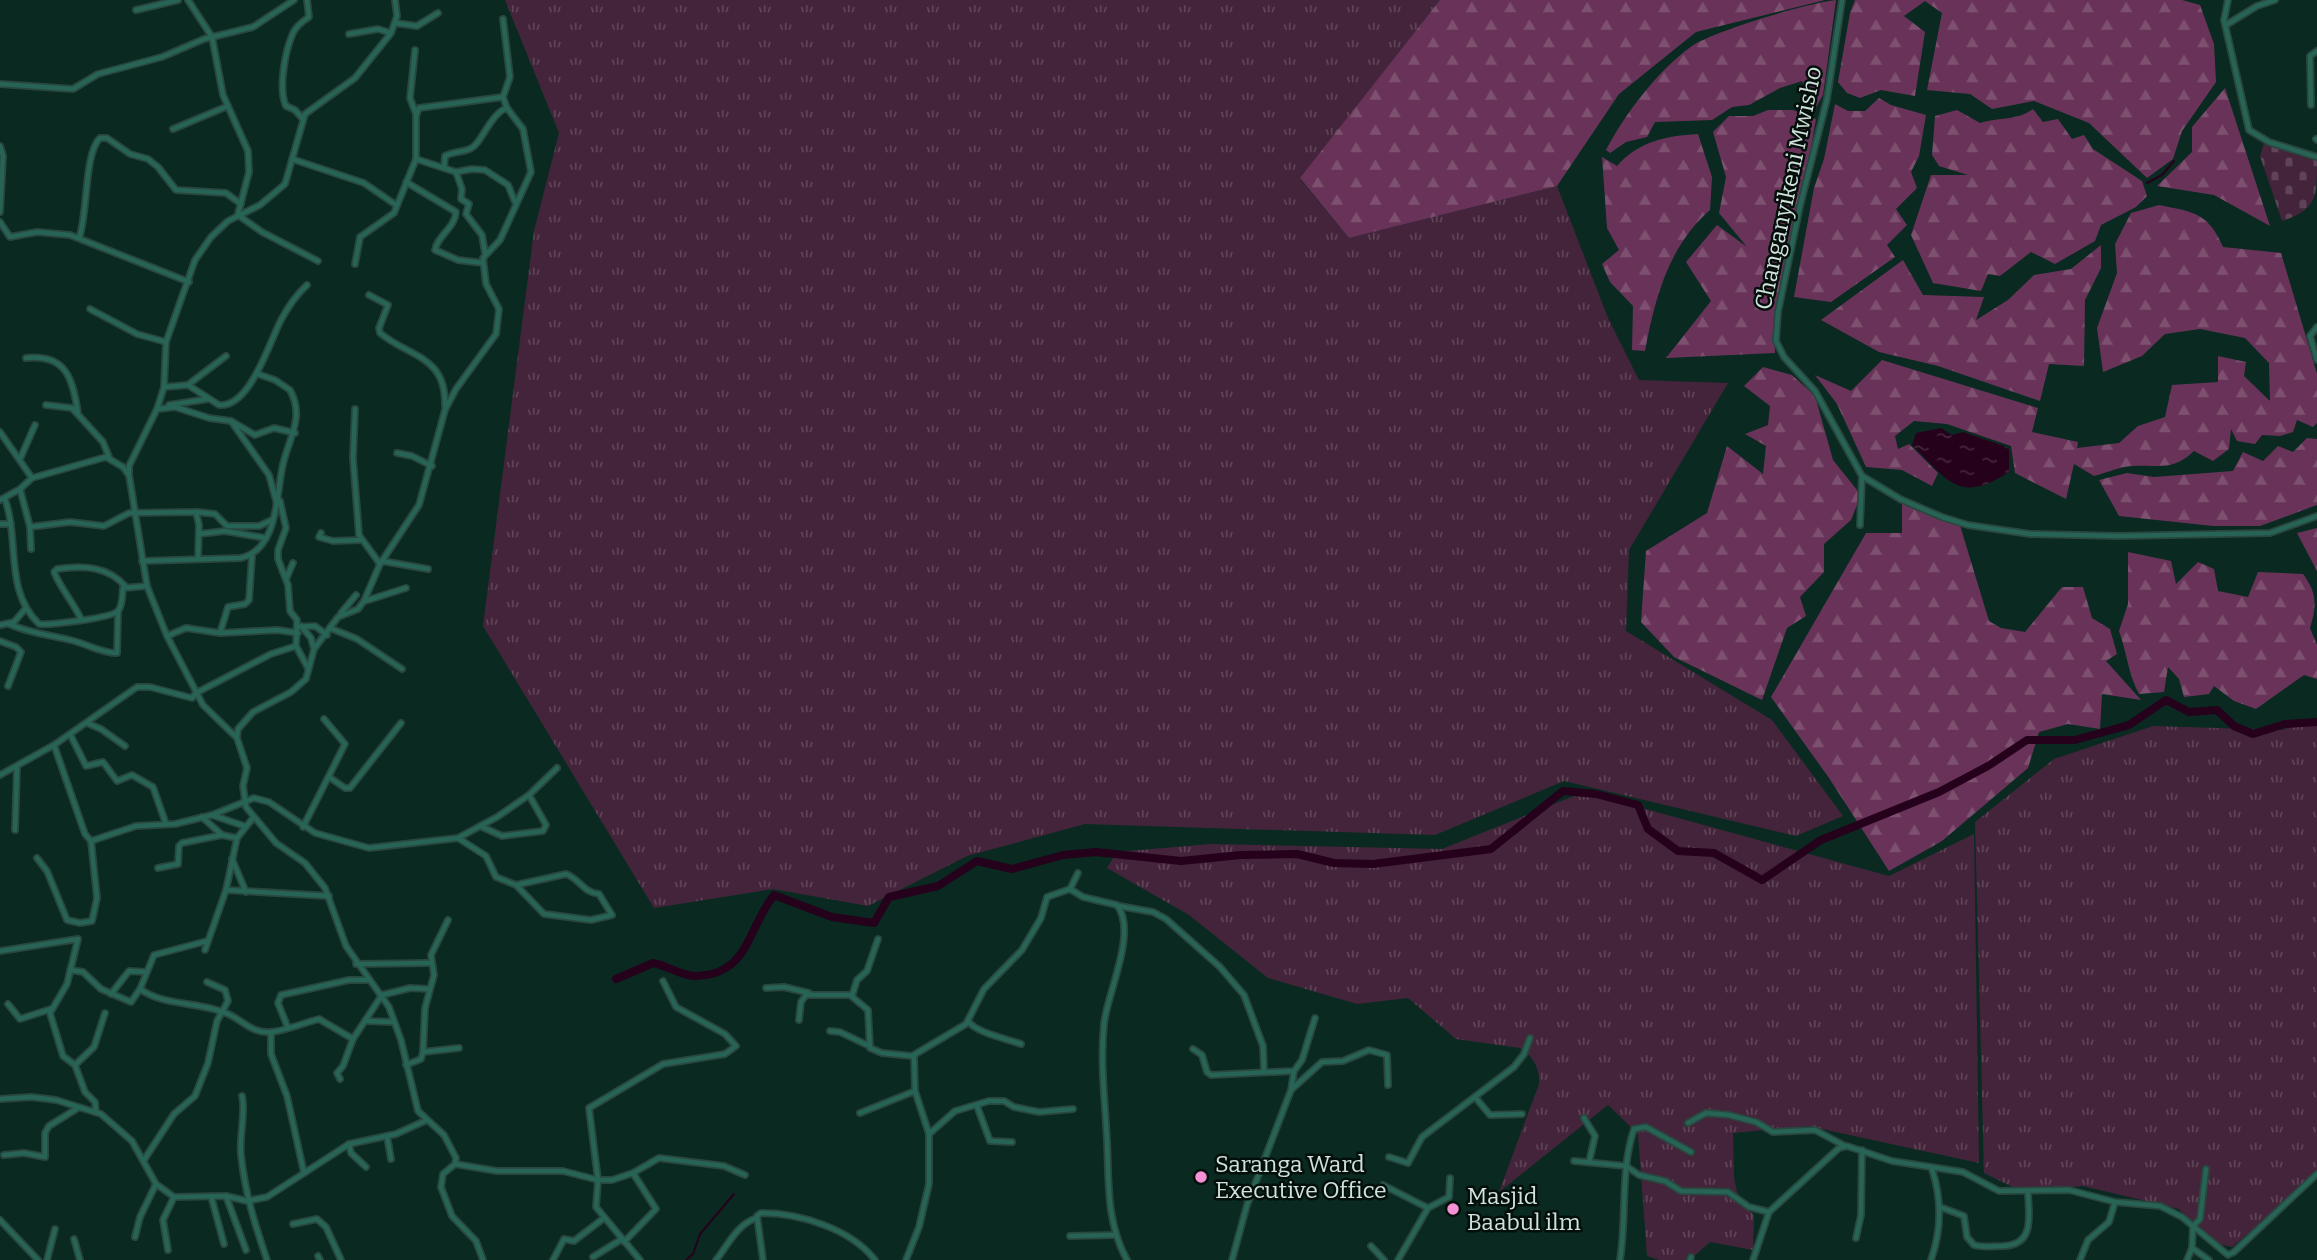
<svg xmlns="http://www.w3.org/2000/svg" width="2317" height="1260" font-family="Bitter,serif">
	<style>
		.grass { fill: url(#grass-tufts) }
		.forest { fill: url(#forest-firs) }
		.cemetery { fill: url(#cemetery-stones) }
		.water { fill: url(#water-ripples) }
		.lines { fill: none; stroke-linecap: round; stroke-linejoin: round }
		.stream { stroke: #25011b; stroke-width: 2 }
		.river { stroke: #25011b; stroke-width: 8 }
		.minor-casing { stroke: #29473f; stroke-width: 8 }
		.minor { stroke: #276455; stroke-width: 4.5 }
		.poi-dot { fill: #f491d4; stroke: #040f0b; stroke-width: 2.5 }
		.labels { text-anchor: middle; stroke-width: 5; stroke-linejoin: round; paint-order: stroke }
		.street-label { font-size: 23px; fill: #d1e2dc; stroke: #040f0b }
		.poi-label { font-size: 23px; fill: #d1e2dc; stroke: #040f0b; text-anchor: start }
	</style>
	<defs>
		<pattern id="grass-tufts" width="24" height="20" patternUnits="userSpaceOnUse" patternTransform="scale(1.75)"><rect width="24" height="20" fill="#44243a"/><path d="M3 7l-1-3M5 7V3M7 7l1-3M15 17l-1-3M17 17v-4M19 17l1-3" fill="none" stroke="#5e4456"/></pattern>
		<pattern id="forest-firs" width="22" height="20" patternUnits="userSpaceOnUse" patternTransform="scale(1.75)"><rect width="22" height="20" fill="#693359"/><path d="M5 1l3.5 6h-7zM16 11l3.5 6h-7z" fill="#7d5070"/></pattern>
		<pattern id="cemetery-stones" width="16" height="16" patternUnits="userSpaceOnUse" patternTransform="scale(1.75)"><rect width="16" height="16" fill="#44243a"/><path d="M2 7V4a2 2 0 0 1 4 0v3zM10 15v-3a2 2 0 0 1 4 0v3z" fill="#5e4456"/></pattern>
		<pattern id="water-ripples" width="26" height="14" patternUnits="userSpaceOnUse" patternTransform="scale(1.75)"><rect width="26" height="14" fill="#25011b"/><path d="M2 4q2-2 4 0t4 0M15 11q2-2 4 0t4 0" fill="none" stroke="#44263c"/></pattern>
	</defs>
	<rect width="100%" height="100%" fill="#092921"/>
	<g class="grass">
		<polygon points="505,0 1440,0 1300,179 1349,238 1557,186 1608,318 1639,380 1728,383 1629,550 1626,631 1772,720 1843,816 1796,836 1564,781 1435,835 1085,824 967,856 868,906 773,889 654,908 483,626 534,231 559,133"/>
		<polygon points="2317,720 2317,1175 2232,1247 2211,1242 2179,1209 2083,1186 2023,1192 1984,1173 1975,822 2054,759 2153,726 2281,730"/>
		<path d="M1584,792L1889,876L1974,834L1979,1163L1808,1126L1733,1133L1734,1178L1739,1201L1754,1215L1753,1250L1710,1242L1690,1260H1659L1647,1256L1638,1134L1608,1105L1499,1192L1539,1084C1540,1068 1533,1056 1520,1048L1456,1039L1408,998L1357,1004L1268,978L1189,915L1107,868L1117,852L1210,844L1442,849Z"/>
	</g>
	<g class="forest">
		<polygon points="1440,0 1825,0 1696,32 1619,94 1557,186 1349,238 1300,178"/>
		<path d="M1836,0L1823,95L1813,112L1802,81L1780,88L1749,105L1732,107L1712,120L1655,122L1647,137L1626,142L1610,153L1606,150C1625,114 1658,70 1692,46C1714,31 1808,3 1836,0Z"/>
		<polygon points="1855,0 2182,0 2200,5 2214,44 2216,82 2182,131 2173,159 2147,178 2089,123 2034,101 1992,109 1970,94 1927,90 1942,13 1925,1 1904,16 1925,32 1915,96 1881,90 1860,98 1847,93 1838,82 1850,13"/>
		<polygon points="2225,88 2270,226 2214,195 2157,186 2192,152 2192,127"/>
		<polygon points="1879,98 1891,105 1926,115 1919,156 1911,172 1917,188 1896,209 1907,225 1887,245 1895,257 1831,302 1794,297 1814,188 1824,159 1835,104 1848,111 1865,111"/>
		<path d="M2033,109L2043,122L2058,119L2072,139L2084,135L2093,149L2142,181L2147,196L2136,207L2101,225L2095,241L2055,264L2031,252L2000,276L1988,274L1981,291L1933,283L1911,235L1931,175H1968L1939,166L1932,155L1935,116L1957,110L1980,123C1999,117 2017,121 2033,109Z"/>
		<polygon points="1768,110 1793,110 1816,119 1793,251 1774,324 1775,353 1666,358 1711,301 1686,262 1717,225 1747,247 1719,213 1726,177 1713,132 1729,116 1753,116"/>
		<path d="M1698,134L1712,177L1710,210C1668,247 1655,298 1645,351L1632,350L1633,306L1610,282L1602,264L1619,250L1607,228L1602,157L1617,166C1639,141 1666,136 1698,134Z"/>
		<path d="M2159,205C2193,212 2208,212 2223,247L2281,253L2317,374V423L2313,427L2297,420L2293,432L2280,436L2262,435L2255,444L2237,441L2231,429L2229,449L2213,461L2194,451C2172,472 2159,464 2132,466C2119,467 2106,473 2094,476L2074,464L2066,499L2015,473L2011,446L1947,424L1914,421L1895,436L1898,449L1909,444L1938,473L1932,486L1902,470L1866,467L1837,404L1815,375L1851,391L1882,360L2038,408L2032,432L2078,442L2077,448L2119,443L2138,426L2165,417L2172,385L2218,382V356L2246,362L2244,376L2270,401L2269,363L2245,338L2200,329L2165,334L2142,356L2103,372L2097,328L2117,273L2115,244L2131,213Z"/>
		<polygon points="2101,245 2101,268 2085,300 2084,366 2049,364 2040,401 1938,366 1879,352 1821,320 1903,260 1923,295 1984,297 1976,320 2008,300 2034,275 2071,269"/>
		<polygon points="1763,367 1792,375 1815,396 1833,460 1861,495 1851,520 1824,544 1824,572 1800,597 1806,616 1787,628 1762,700 1674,657 1641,622 1646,551 1707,513 1727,446 1763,474 1766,446 1745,434 1768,425 1770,406 1744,386"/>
		<polygon points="2307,438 2317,439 2317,505 2260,526 2213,526 2119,516 2099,480 2127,473 2154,477 2233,471 2243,452 2263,461 2278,446 2293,452"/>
		<polygon points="1902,502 1959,522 1989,621 2001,628 2025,632 2062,587 2083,587 2092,618 2110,629 2117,654 2106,661 2141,700 2102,694 2100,729 2068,724 2039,732 2028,768 1942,841 1889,871 1829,778 1771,697 1866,533 1902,533"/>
		<polygon points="2317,528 2317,571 2297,533"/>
		<path d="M2128,552L2171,561L2176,584L2198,562L2214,569L2218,591L2248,597L2258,572L2303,574C2317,593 2317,605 2310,628L2317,645V679L2304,675L2256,709L2234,701L2214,686L2209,694L2184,697L2179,679L2168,667L2164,692L2139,694C2128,673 2127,653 2119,631L2128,604Z"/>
	</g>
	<path class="cemetery" d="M2264,143L2317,159C2317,198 2317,209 2282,221L2260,156Z"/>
	<path class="water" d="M1941,428L1952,435L1963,432L2004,446L2009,449V472C1958,505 1948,480 1912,445L1916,433Z"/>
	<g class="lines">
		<g class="stream">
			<polyline points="2147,183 2162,175 2174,161"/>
			<polyline points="686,1260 693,1254 700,1234 734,1194"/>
		</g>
		<path class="river" d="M616,979L653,963C667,965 680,976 695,976C749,975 747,929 774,895L832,917L874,923L889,897L938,886L977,861L1012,869L1063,855L1096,852L1181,861L1241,855L1297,854L1334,863L1373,864L1491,849L1563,791L1596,794L1638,805L1648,829L1678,851L1714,853L1762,880L1821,840L1939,792L1988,766L2027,740H2075L2129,725L2166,700L2189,712L2217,710L2234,726L2253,734L2285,724L2317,722"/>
		<defs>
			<g id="minor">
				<polyline points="188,0 212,37 223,95 248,151 249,172 238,214"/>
				<polyline points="395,0 397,16 391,33 355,78 305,114 285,184 260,205 228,221 211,237 195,260 166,342 164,387 157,409 129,466 129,475 147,586 167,636 203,705 237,738 247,768 243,786 246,807 276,843 305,863 325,888 346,946 389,1007 401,1040 418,1111 444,1135 456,1158 455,1164"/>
				<polyline points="1842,0 1827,99 1800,206 1778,312 1776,341 1784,357 1815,391 1862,476 1900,499 1942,517 1968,525 2030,534 2119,536 2270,533 2317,516"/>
				<polyline points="2228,0 2224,20 2249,130 2269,142 2317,157"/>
				<polyline points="136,10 178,0"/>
				<polyline points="395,23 417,26 438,13"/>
				<polyline points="2226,25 2257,6 2275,0"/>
				<polyline points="349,34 378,29 391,33"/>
				<polyline points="415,50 410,98 416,114"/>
				<polyline points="0,84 73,89 98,74 162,57 204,39 253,27 294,0"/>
				<polyline points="2311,105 2310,56 2317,51"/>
				<path d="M303,119L295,110L286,106C278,89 285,51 293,33C296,26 303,21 309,17L307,0"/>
				<polyline points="173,129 228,106"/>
				<polyline points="2316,139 2317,140"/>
				<polyline points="0,146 3,156 0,212"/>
				<polyline points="292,159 364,183 396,205"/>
				<polyline points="416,159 456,172 472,169 485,170 508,185 515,202"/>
				<path d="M444,168L445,156C455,150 469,154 477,143C485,133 494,112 507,108"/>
				<polyline points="456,172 462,189 461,199 469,204 466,214 482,235 485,253"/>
				<path d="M406,182L456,212C455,228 437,236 435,250L458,260L483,263"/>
				<polyline points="238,215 262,232 318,261"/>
				<polyline points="0,222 10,237 37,232 70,235 189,282"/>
				<path d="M79,238C88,215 84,153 100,138H107L130,154L148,159L158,167L176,190L226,193L241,204"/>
				<polyline points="355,264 360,237 394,213 416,159 416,116 419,108 503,97"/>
				<path d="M369,295L388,305L379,328L380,333C410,358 446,355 445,406"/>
				<polyline points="90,309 137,334 166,342"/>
				<polyline points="2317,327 2310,336 2317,360"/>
				<path d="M26,358C66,354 73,378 78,414"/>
				<polyline points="189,384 226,356"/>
				<path d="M164,387L188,385L219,405C250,408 269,343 281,320C288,307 296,295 307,285"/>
				<polyline points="46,405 72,408 103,442 109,457"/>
				<polyline points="169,405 208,399"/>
				<polyline points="158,409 175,407 209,418 231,421 255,435 274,428 295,433"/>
				<polyline points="355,409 353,458 359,535 380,564"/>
				<polyline points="231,421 269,475 277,504"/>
				<polyline points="0,432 32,478 106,457 123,467 128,474"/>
				<polyline points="397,453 412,456 432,466"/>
				<polyline points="20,459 35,425"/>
				<polyline points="20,489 30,527 31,549"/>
				<path d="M5,499C20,543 4,590 39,624C52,625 111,618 118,611C123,605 122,595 123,588L147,586"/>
				<polyline points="0,500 20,489 32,478"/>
				<polyline points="280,501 286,528 278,550 278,559 288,585 290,611 297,620 296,646 308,668"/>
				<polyline points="197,512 215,514 227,526 259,526 272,520"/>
				<polyline points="0,524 11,524"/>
				<polyline points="1860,525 1862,476"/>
				<polyline points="30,527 70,522 104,526 129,513 196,512 199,525 198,558"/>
				<polyline points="321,533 319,537 333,541 361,540"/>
				<polyline points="199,534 225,531 265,538"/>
				<path d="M142,561L241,558C279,549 276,494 283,464C289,438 305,417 290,390L275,380L258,374"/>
				<polyline points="382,561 428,569"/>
				<polyline points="286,579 293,563"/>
				<polyline points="365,601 406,588"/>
				<polyline points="341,613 356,595"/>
				<path d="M81,619C73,602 61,589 54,572L57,569C83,565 108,566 126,587"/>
				<path d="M9,624C31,634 52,635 74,641C89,645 101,653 117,653L118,612"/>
				<polyline points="0,625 14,622 26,608"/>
				<polyline points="301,626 311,638 314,649"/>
				<polyline points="297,627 315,626 327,635"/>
				<polyline points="330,628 357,639 402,669"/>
				<polyline points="221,633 277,630 298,633"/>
				<polyline points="167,636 186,628 220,633 228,607 245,604 249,600 252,556"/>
				<polyline points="0,641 16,647 21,652 8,686"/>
				<polyline points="87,723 101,729 125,746"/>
				<polyline points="70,734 86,766 103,762 117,781 132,775 153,787 166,824"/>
				<polyline points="237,737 238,729 253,712 291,692 306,679 314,649 338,617 358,609 364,601 380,564 419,505 445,410 456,389 496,334 499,309 486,284 483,258 500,240 531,172 523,129 507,108 503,97 510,77 503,19"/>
				<polyline points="54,745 85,834 91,841 136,826 175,824 212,815 254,798 269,802 315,833 369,848 458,838 497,817 529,795 557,768"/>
				<polyline points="0,775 54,745 137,687 150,687 192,698 196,693 271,654 296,646"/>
				<polyline points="329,777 345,788 350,788 401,723"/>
				<polyline points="212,815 244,826"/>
				<polyline points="202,817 222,835 237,838"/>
				<polyline points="480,826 502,836 543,831 546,825 529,795"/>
				<polyline points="303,827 345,744 324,719"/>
				<polyline points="15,830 17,767"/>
				<path d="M458,838L486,856L496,877L516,885L544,914L591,920L612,915L599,894C582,892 580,879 566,874L516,885"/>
				<polyline points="37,858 47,871 67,920 80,923 92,921 97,898 91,841"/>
				<polyline points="232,859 246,892"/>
				<polyline points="158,868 178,864 179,846 182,843 222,835"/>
				<path d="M1070,889L1083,897L1117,905C1138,932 1107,993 1104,1024C1100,1063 1105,1101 1107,1141C1109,1182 1106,1222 1127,1260"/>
				<polyline points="226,890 329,896"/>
				<polyline points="1119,906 1153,912 1166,919 1220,967 1244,995 1263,1046 1264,1070"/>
				<path d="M207,941L154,955L140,989C165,1007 200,1001 228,1014C244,1021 252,1034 272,1032C287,1030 304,1023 319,1019L353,1039"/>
				<polyline points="205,950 226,890 237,838 253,818"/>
				<polyline points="0,951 78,939 67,984 50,1013 63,1056 75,1065 85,1092 95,1102 96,1112"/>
				<polyline points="356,964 431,963"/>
				<polyline points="70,970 83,972 101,989 131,1002 140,989"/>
				<polyline points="766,988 784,987 809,993"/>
				<polyline points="111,994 129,971 145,972"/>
				<polyline points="852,996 857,980 867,971 878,939"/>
				<polyline points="8,1004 20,1019 51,1009"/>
				<polyline points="799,1020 801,1002 806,995 850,995 868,1010 870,1048 882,1053 912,1056 966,1024 984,989 1022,950 1041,918 1047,897 1070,889 1078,873"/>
				<polyline points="365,1021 394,1022"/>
				<path d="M968,1021C976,1033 1008,1039 1021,1044"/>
				<polyline points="288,1028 278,1003 281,995 349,980 368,980"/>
				<polyline points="830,1031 840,1032 867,1045"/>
				<polyline points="271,1032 271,1054 287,1096 304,1173"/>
				<polyline points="1193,1049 1202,1055 1207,1072 1211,1075 1294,1071 1302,1060 1315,1018"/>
				<polyline points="423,1052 459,1048"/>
				<polyline points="75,1065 94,1047 105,1013"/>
				<polyline points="406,1065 421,1059 423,1052 425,1008 434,975 431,955 448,920"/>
				<polyline points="340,1079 337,1073 343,1066 353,1039 382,995 410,988 429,989"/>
				<polyline points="1292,1089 1322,1062 1343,1061 1369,1050 1387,1055 1388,1085"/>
				<path d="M242,1096C246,1111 239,1137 241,1155C245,1193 255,1225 267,1260"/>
				<polyline points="1475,1097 1490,1115 1522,1114"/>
				<polyline points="0,1099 31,1097 56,1100 101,1114 132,1141 156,1184 174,1197 226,1196 247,1201 267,1197 349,1144 396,1134 427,1120"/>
				<polyline points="977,1106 990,1141 1012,1142"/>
				<polyline points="860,1113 915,1091"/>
				<polyline points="1584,1118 1595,1136 1589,1162"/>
				<polyline points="1688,1123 1706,1113 1729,1115 1756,1122 1773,1132 1815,1130 1845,1146"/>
				<polyline points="929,1134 955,1111 989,1101 1004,1101 1014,1107 1039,1112 1073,1109"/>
				<polyline points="387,1136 391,1159"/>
				<polyline points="349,1144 351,1153 366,1167"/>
				<polyline points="4,1155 24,1153 45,1157 45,1133 49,1126 78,1108"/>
				<polyline points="1389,1157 1408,1163 1422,1137 1514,1067 1524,1054 1530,1038"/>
				<polyline points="144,1160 174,1114 195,1096 208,1063 217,1021 228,1001 225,990 207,982"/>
				<polyline points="1574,1161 1626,1166 1639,1175 1665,1181 1681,1191 1728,1192 1749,1207 1769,1212"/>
				<polyline points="1383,1185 1428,1208"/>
				<polyline points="211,1196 224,1244"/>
				<polyline points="226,1196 246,1250"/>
				<path d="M1940,1207L1964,1216L1967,1237L1974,1245C1984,1248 1993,1246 2003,1246C2035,1245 2029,1216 2028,1193"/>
				<polyline points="0,1220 38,1260"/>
				<polyline points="293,1224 317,1219 326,1227 341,1260"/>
				<polyline points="1070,1236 1115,1235"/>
				<polyline points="135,1237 140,1217 156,1184"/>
				<polyline points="1856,1238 1861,1215 1862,1150"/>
				<polyline points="74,1239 80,1260"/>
				<polyline points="624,1242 656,1209 633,1173"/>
				<polyline points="1371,1246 1384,1260"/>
				<polyline points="2192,1248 2209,1260"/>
				<polyline points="168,1250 163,1220 174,1197"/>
				<polyline points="318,1256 320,1260"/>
				<polyline points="593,1257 622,1239"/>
				<polyline points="47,1260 55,1229"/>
				<polyline points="483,1260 476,1241 452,1216 441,1187 443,1174 455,1164 497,1171 563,1171 598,1180 612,1180 633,1173 659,1158 724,1166 745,1175"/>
				<polyline points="553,1260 564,1239 574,1241 604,1218"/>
				<polyline points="640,1260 596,1207 598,1180 589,1108 663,1064 725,1054 736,1046 725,1034 676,1007 663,981"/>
				<path d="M716,1260C728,1245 738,1223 757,1218"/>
				<path d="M763,1260L757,1216L761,1213C800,1213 851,1229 875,1260"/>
				<polyline points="906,1260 919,1227 929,1184 929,1134 915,1091 914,1056"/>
				<polyline points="1232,1260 1247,1205 1291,1090 1294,1071"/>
				<polyline points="1398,1260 1428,1208 1449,1197 1450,1178"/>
				<path d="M1620,1260C1627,1216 1620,1171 1634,1129L1646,1127L1691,1152"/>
				<polyline points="1690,1260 1691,1257"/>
				<polyline points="1753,1260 1769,1212 1839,1148 1847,1146 1892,1161 1963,1172 1999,1191 2069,1190 2115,1202 2160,1206 2182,1217 2228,1255 2234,1252 2317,1174"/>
				<path d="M1931,1260C1942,1229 1942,1200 1932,1169"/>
				<polyline points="2080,1260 2088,1240 2109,1222 2115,1202"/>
				<polyline points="2187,1260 2192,1248 2193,1226 2200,1219 2206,1169"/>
			</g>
		</defs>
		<use href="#minor" class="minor-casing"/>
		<use href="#minor" class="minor"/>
	</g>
	<g class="poi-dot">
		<circle cx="1201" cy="1177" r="7"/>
		<circle cx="1453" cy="1209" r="7"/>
	</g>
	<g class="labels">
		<g class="street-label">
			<text transform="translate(1788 188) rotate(-78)" y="8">Changanyikeni Mwisho</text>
		</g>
		<g class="poi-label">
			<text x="1215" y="1172">Saranga Ward<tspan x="1215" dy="26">Executive Office</tspan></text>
			<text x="1467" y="1204">Masjid<tspan x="1467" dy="26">Baabul ilm</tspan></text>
		</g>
	</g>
</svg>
